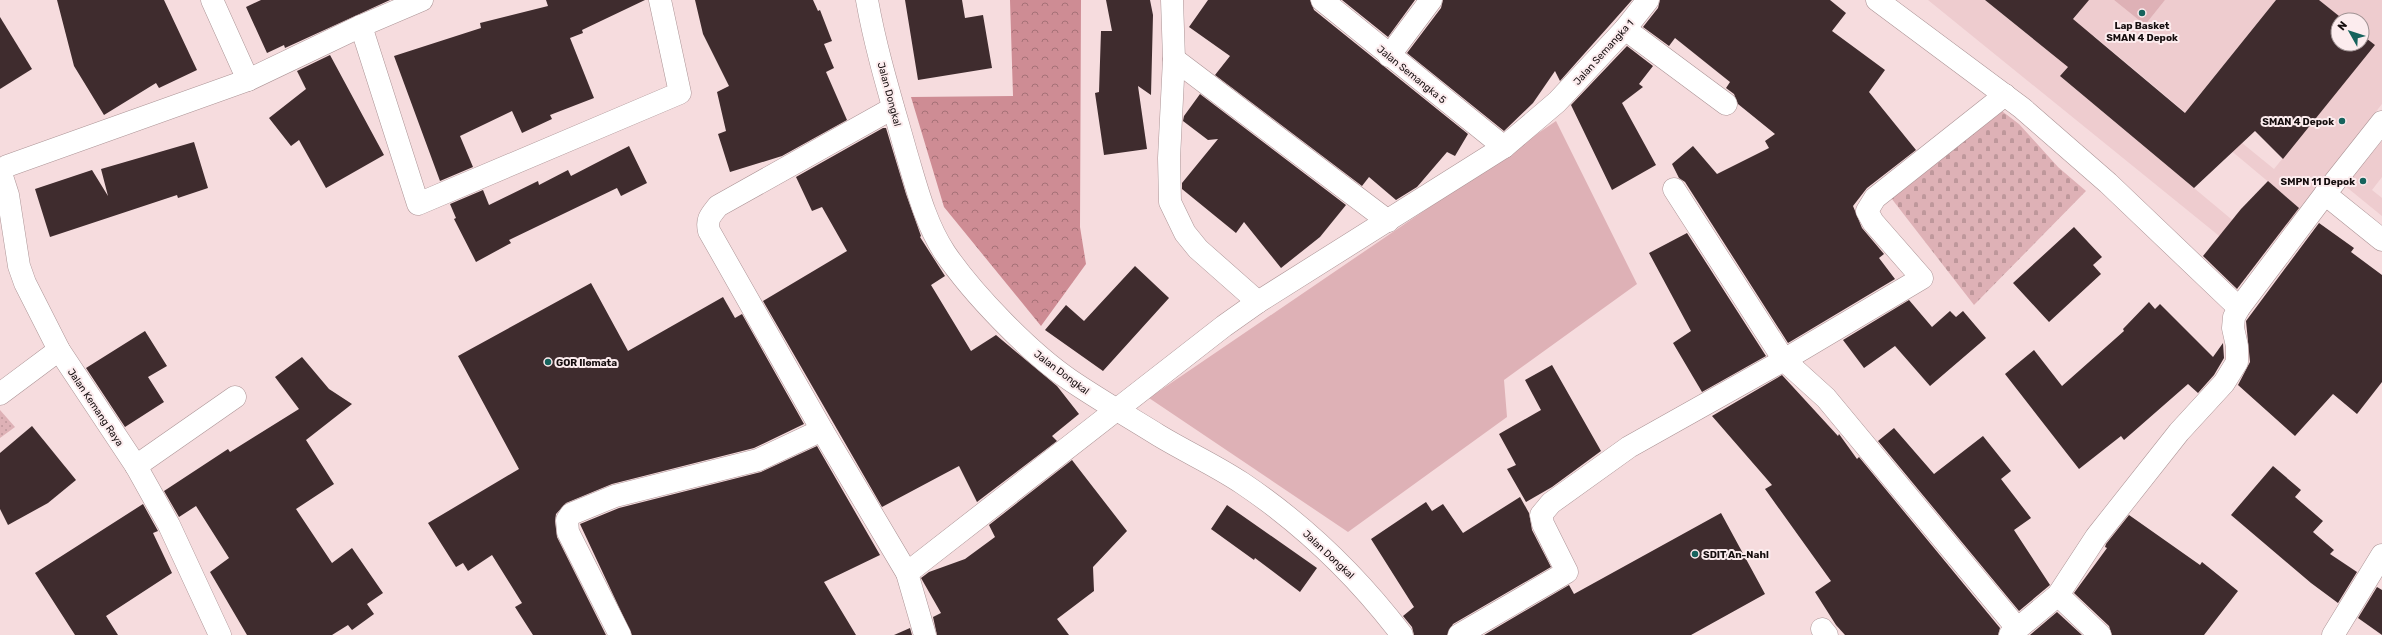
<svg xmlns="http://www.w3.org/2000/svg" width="2382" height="635" font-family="Rubik,sans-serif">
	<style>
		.built { fill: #eecccf; fill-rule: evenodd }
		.grass { fill: #deb1b6 }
		.forest { fill: url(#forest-crowns) }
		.cemetery { fill: url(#cemetery-stones) }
		.garden { fill: url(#garden-dots) }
		.building { fill: #3f2c2e }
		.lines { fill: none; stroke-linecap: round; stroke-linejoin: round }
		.street-casing { stroke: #ac9496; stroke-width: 23 }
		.secondary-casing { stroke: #ac9496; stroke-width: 23 }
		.street { stroke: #fff; stroke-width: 22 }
		.secondary { stroke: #fff; stroke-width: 22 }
		.poi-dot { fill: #16635d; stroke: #fcecee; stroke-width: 1.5 }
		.labels { text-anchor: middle; stroke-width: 4; stroke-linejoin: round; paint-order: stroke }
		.poi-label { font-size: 10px; font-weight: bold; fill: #150d0e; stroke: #fcecee; text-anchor: end }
		.street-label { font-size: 10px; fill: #150d0e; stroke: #fcecee }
	</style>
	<defs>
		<pattern id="forest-crowns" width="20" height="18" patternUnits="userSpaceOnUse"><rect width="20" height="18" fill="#ce8c94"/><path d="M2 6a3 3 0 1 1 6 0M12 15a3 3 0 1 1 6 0" fill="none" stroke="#a67177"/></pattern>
		<pattern id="cemetery-stones" width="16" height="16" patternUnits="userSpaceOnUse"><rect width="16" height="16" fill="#deb1b6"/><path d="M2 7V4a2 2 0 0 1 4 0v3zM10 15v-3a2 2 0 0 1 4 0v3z" fill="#be979b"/></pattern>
		<pattern id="garden-dots" width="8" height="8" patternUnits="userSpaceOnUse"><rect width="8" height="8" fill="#deb1b6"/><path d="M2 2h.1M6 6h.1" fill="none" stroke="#be979b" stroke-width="1.8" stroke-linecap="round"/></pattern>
	</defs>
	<rect width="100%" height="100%" fill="#f6dcde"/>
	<g class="built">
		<path d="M1928,0H1985L2048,51L2081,10L2068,0H2114L2145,25L2165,0H2276L2193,103L2274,169L2375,45L2362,35V20H2344L2319,0H2382V104L2255,265ZM2094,36L2289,199L2255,239L2060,76Z"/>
		<polygon points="2382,141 2382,177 2372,190 2382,198 2382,216 2344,185"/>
	</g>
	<g class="grass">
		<polygon points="2114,0 2165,0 2145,25"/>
		<polygon points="1556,121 1637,284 1504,380 1507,417 1348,532 1149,398"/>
	</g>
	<polygon class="forest" points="1010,0 1081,0 1080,227 1086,264 1041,326 944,207 911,97 1013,96"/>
	<polygon class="cemetery" points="1986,99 2019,124 2058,167 2086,191 1974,305 1888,194"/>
	<polygon class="garden" points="0,410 15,427 0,438"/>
	<g class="building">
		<polygon points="57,0 164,0 197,70 159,88 156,83 104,115 74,66"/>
		<polygon points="261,0 390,0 285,48 284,45 267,53 246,7"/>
		<polygon points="546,0 645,0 582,30 583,33 570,38 594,98 550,115 552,119 522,133 512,111 460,136 473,167 440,181 394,56 481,28 480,23 548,6"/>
		<polygon points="695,0 813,0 818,11 820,10 832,41 824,44 834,68 826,72 847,120 782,156 730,172 718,134 726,131 717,92 729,86 703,34"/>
		<polygon points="905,0 962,0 965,18 983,15 992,68 918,80"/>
		<polygon points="1106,0 1150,0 1153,15 1151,95 1138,86 1147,149 1104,155 1095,93 1099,92 1101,31 1112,31"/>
		<polygon points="1208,0 1310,0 1314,10 1468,134 1455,156 1447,152 1417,187 1396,200 1369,177 1362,186 1215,75 1230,56 1189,27"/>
		<polygon points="1342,0 1415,0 1388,37"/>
		<polygon points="1443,0 1632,0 1560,81 1555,71 1533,103 1504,131 1407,53 1441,8"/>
		<polygon points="1660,0 1830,0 1846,13 1832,31 1885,70 1869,92 1916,150 1867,188 1853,206 1862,228 1884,254 1879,258 1895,279 1788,343 1685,182 1679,178 1672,164 1693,146 1717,174 1769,148 1765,141 1775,134 1738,104 1734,94 1726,88 1730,82 1675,38 1669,46 1643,27 1658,8"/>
		<polygon points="1985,0 2089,0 2073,19 2185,113 2276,0 2319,0 2344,20 2338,20 2338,44 2362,44 2362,35 2375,45 2283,159 2255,131 2194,188 2060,76 2068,67"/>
		<polygon points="0,17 32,69 0,89"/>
		<polygon points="1627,46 1653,66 1639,84 1643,87 1622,103 1656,165 1612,190 1571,105"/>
		<polygon points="330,55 384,155 326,188 299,140 291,146 269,118 306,89 297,71"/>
		<polygon points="1200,94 1346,205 1320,237 1281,268 1244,222 1236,233 1182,189 1182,183 1218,139 1208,140 1183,121 1184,116"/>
		<polygon points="883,128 886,128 906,194 921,236 920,237 945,276 931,285 971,351 996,335 1057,386 1079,414 1052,436 1057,441 977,502 959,466 882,507 763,301 847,251 822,207 812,211 796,177"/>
		<polygon points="194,142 208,188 178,198 177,195 50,237 35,189 92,170 108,196 101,169"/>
		<polygon points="629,146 647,183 621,196 617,188 509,240 511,243 476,262 454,219 456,218 450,204 483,190 489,205 538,181 539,185 568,170 571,176"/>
		<polygon points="2268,181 2299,208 2237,289 2203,256 2241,209"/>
		<polygon points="2319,223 2354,248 2351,252 2382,275 2382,382 2357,414 2333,394 2295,436 2238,385 2250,362 2246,321"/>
		<polygon points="2074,227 2102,257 2093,265 2101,274 2049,322 2013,283"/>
		<polygon points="1687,233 1766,356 1702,392 1673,343 1691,331 1649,253"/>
		<polygon points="1135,266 1169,298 1103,371 1045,330 1066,305 1084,321"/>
		<polygon points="591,283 628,351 723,297 735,318 742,314 804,424 754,448 612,484 566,503 556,514 555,521 557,537 606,635 533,635 515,607 522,603 492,555 468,571 463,563 456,567 428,523 519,469 458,356"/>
		<polygon points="1909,300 1932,327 1950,311 1956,317 1963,311 1986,338 1930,386 1895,346 1864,368 1843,340"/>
		<polygon points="2149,302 2155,309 2160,304 2213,357 2223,343 2224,358 2214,375 2198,393 2188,384 2124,440 2121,436 2079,469 2005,374 2034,350 2062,386 2124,331 2123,329"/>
		<polygon points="145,331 167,366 148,377 164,402 125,427 86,368"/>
		<polygon points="302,357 329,389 352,404 306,440 334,484 296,509 332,563 352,548 383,593 367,604 374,614 352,630 348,625 332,635 247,635 210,572 229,558 196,506 179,517 164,491 228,449 230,452 299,409 275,377"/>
		<polygon points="1552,365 1601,451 1552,487 1526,502 1507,469 1516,465 1499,434 1541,410 1525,380"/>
		<polygon points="1782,375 1838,436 1839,434 1857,459 1859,457 2000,628 1998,635 1845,635 1836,625 1815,592 1831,581 1765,489 1772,485 1712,416"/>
		<polygon points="32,426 76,480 48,503 8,525 0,509 0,453"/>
		<polygon points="1894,428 1934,474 1983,436 2011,471 2001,479 2031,518 2014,530 2050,585 2019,611 1878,441"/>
		<polygon points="817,446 880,555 824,582 856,635 632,635 580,524 619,508 761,472"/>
		<polygon points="1072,460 1127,531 1093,567 1094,591 1057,619 1069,635 937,635 933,617 941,613 921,578 929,572 965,559 995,537 989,525"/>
		<polygon points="2273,466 2301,490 2295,497 2323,521 2313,532 2334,550 2330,554 2357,572 2338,603 2311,583 2231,515"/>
		<polygon points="1520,497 1529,513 1532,530 1551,567 1453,624 1447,635 1414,635 1412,627 1403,616 1414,607 1371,539 1426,502 1432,511 1443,504 1463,533"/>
		<polygon points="143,504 158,531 153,533 172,573 106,616 118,635 75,635 35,573"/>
		<polygon points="1227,505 1317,568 1300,592 1255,558 1254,560 1211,529"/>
		<polygon points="1721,513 1765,594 1691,635 1484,635 1569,585 1574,594"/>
		<polygon points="2129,515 2200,565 2202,562 2238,591 2204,635 2112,635 2109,626 2074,593 2107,548 2105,547 2106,544"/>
		<polygon points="2377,587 2382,590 2382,635 2358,618"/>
		<polygon points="2057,612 2082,635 2030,635"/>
		<polygon points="910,628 912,635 894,635"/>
	</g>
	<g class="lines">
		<defs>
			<g id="street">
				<polyline points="212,0 248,80"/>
				<polyline points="1172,0 1174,59 1169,158 1170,202 1185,233 1198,249 1258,302"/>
				<polyline points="1322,0 1504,147"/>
				<polyline points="1877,0 2022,108 2108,183 2239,308"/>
				<polyline points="361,26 418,204 680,93 660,0"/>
				<polyline points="1625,29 1726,104"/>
				<polyline points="1389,56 1431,0"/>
				<polyline points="1174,59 1388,221"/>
				<path d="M893,108L718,206C711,215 706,219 709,231L822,430L907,573L1224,326L1258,302L1504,147L1557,102L1625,29L1648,0"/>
				<polyline points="2382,122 2325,194 2382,240"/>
				<polyline points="7,166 248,80 361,26 422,0"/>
				<polyline points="0,170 8,195 19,266 25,283 59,350 136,466 169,525 220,635"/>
				<polyline points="1674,189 1784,360 1826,398 2017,628"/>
				<polyline points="0,394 59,350"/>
				<polyline points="136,466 235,397"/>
				<polyline points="907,573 925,635"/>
				<polyline points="2058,595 2100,635"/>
				<polyline points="1822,629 1827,635"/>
				<polyline points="620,635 568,532 567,520 571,514 615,496 758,460 822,430"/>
				<polyline points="1459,635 1567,572 1543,524 1541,515 1551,503 1629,447 1784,360 1922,278 1873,222 1867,211 1875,198 2005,95"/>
				<polyline points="2010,635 2058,595 2096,537 2179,432 2224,383 2237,362 2237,346 2233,328 2234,317 2239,308 2325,194"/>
				<polyline points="2333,635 2382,555"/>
			</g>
			<path id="secondary" d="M867,0C876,51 892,102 906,152C916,185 925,223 945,253C973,294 1029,352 1070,380C1098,399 1129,417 1158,435C1186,452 1215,465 1242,483C1303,524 1357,576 1402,635"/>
		</defs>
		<use href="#street" class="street-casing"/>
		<use href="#secondary" class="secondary-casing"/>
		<use href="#street" class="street"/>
		<use href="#secondary" class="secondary"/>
	</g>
	<g class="poi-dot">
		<circle cx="2142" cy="13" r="4"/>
		<circle cx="2342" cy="121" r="4"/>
		<circle cx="2363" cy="181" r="4"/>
		<circle cx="548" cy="362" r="4"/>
		<circle cx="1695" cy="554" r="4"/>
	</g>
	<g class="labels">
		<g class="poi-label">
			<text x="2142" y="29" text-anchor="middle">Lap Basket<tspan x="2142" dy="12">SMAN 4 Depok</tspan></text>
			<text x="2334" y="125">SMAN 4 Depok</text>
			<text x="2355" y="185">SMPN 11 Depok</text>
			<text x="556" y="366" text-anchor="start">GOR Ilomata</text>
			<text x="1703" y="558" text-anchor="start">SDIT An-Nahl</text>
		</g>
		<g class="street-label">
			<text transform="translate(1603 52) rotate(-48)" y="4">Jalan Semangka 1</text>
			<text transform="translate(1412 74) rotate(39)" y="4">Jalan Semangka 5</text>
			<text transform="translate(890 94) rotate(75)" y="4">Jalan Dongkal</text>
			<text transform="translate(1062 372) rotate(37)" y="4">Jalan Dongkal</text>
			<text transform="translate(96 407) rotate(56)" y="4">Jalan Kemang Raya</text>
			<text transform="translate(1329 554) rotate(43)" y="4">Jalan Dongkal</text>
		</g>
	</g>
	<g transform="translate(2350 32) rotate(309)"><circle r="19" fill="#fcecee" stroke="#a09394"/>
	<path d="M0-3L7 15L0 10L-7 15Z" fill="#16635d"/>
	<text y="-6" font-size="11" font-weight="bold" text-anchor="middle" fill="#150d0e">N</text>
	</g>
</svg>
